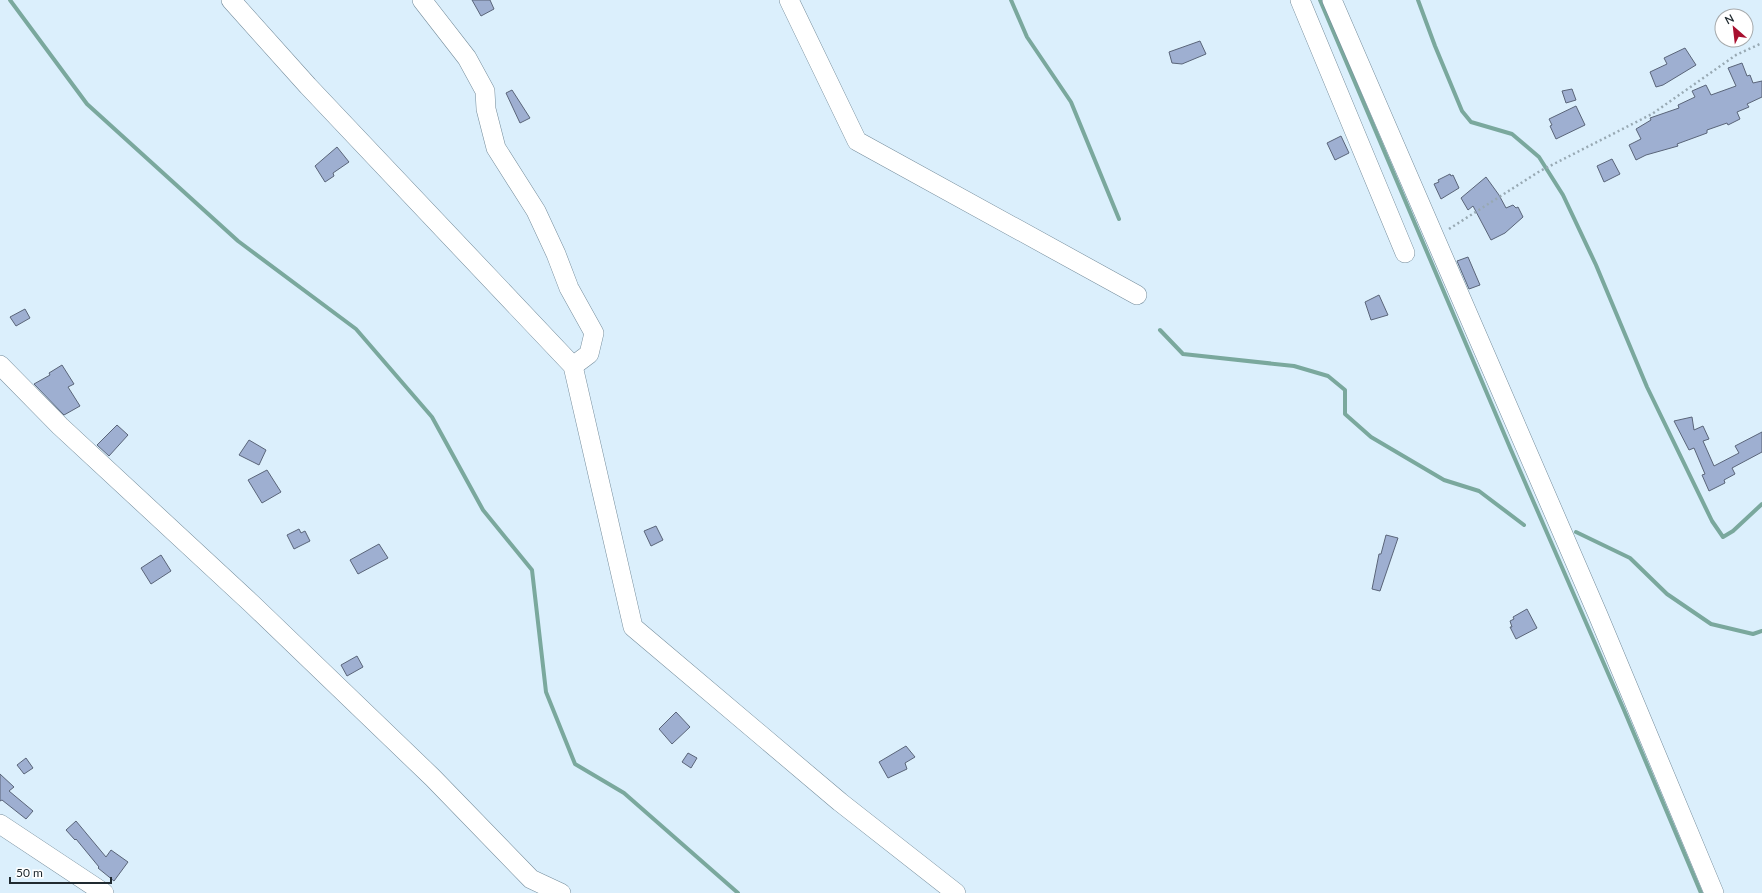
<svg xmlns="http://www.w3.org/2000/svg" width="1762" height="893" font-family="Lato,sans-serif">
	<style>
		.lines { fill: none; stroke-linecap: round; stroke-linejoin: round }
		.stream { stroke: #7aa89d; stroke-width: 4 }
		.building { fill: #9eafd1; stroke: #5a6579 }
		.minor-casing { stroke: #748c9b; stroke-width: 20 }
		.path { stroke: #98a9b3; stroke-width: 2.5; stroke-dasharray: 2 3; stroke-linecap: butt }
		.minor { stroke: #fff; stroke-width: 19 }
	</style>
	<rect width="100%" height="100%" fill="#dbeffc"/>
	<g class="lines">
		<g class="stream">
			<polyline points="10,0 87,104 238,241 356,329 432,417 483,510 532,570 546,692 575,764 624,793 738,893"/>
			<polyline points="1011,0 1027,37 1071,102 1119,219"/>
			<polyline points="1320,0 1511,450 1624,710 1701,893"/>
			<polyline points="1418,0 1435,46 1462,111 1471,122 1512,134 1539,157 1563,195 1596,265 1647,387 1712,521 1723,537 1733,531 1762,504"/>
			<polyline points="1160,330 1183,354 1294,366 1328,376 1345,390 1345,414 1371,437 1444,480 1479,491 1524,525"/>
			<polyline points="1576,532 1630,558 1667,594 1711,624 1753,634 1762,631"/>
		</g>
	</g>
	<g class="building">
		<polygon points="472,0 490,0 494,9 481,16"/>
		<polygon points="1200,41 1206,54 1182,64 1172,63 1169,52"/>
		<polygon points="1685,48 1696,65 1663,85 1656,87 1650,72 1667,64 1664,58"/>
		<polygon points="1742,63 1747,76 1750,75 1753,83 1762,81 1762,97 1747,104 1749,107 1737,112 1740,119 1728,125 1727,123 1707,130 1707,133 1677,144 1678,146 1646,155 1636,160 1629,145 1641,139 1636,129 1651,120 1650,118 1679,108 1678,105 1695,97 1692,91 1706,85 1711,95 1736,86 1728,68"/>
		<polygon points="1572,89 1576,100 1566,103 1562,91"/>
		<polygon points="512,90 530,118 520,123 506,93"/>
		<polygon points="1576,106 1585,125 1556,139 1550,126 1552,125 1549,119"/>
		<polygon points="1341,136 1349,153 1335,160 1327,143"/>
		<polygon points="337,147 349,162 333,173 334,176 325,182 315,166"/>
		<polygon points="1612,159 1620,174 1604,182 1597,166"/>
		<polygon points="1450,174 1451,176 1453,175 1459,188 1441,199 1434,184 1439,182 1438,180"/>
		<polygon points="1486,177 1499,195 1506,208 1513,205 1516,208 1518,207 1523,217 1505,233 1491,240 1473,206 1468,210 1461,198"/>
		<polygon points="1468,257 1480,285 1469,289 1457,261"/>
		<polygon points="1379,295 1388,315 1371,320 1365,302"/>
		<polygon points="25,309 30,318 16,326 10,317"/>
		<polygon points="62,365 74,384 68,387 80,406 64,415 34,384 50,375 49,373"/>
		<polygon points="1692,417 1694,430 1703,426 1709,439 1703,441 1714,466 1739,453 1735,446 1762,432 1762,452 1732,468 1735,474 1724,480 1725,483 1709,491 1702,475 1705,474 1694,448 1689,450 1674,421"/>
		<polygon points="117,425 128,435 109,456 97,445"/>
		<polygon points="249,440 266,450 259,465 239,455"/>
		<polygon points="267,470 281,492 262,503 248,480"/>
		<polygon points="656,526 663,540 651,546 644,531"/>
		<polygon points="299,529 301,533 305,531 310,541 294,549 287,535"/>
		<polygon points="1386,535 1398,538 1380,591 1372,589 1379,554 1381,554"/>
		<polygon points="379,544 388,558 358,574 350,560"/>
		<polygon points="161,555 171,571 151,584 141,568"/>
		<polygon points="1527,609 1537,628 1516,639 1510,627 1512,627 1510,621 1514,619 1513,617"/>
		<polygon points="357,656 363,667 347,676 341,665"/>
		<polygon points="676,712 690,727 672,744 659,729"/>
		<polygon points="906,746 915,757 905,763 907,769 888,778 879,762"/>
		<polygon points="688,753 697,758 691,768 682,762"/>
		<polygon points="26,758 33,768 24,774 17,765"/>
		<polygon points="0,774 14,787 9,791 33,811 26,819 2,800 0,801"/>
		<polygon points="76,821 106,857 111,850 128,862 114,881 98,868 99,867 76,839 75,840 66,830"/>
	</g>
	<g class="lines">
		<defs>
			<g id="minor">
				<polyline points="231,0 308,86 573,366 633,627 840,802 956,893"/>
				<polyline points="422,0 467,58 485,91 486,109 496,148 536,211 556,254 569,288 594,333 589,354 573,366"/>
				<polyline points="789,0 857,141 1137,295"/>
				<polyline points="1300,0 1405,253"/>
				<polyline points="1332,0 1598,615 1714,893"/>
				<polyline points="0,365 60,426 252,604 433,778 531,879 561,893"/>
				<polyline points="0,824 104,893"/>
			</g>
		</defs>
		<use href="#minor" class="minor-casing"/>
		<polyline class="path" points="1449,229 1540,171 1652,114 1736,55 1762,43"/>
		<use href="#minor" class="minor"/>
	</g>
	<g transform="translate(1734 28) rotate(332)"><circle r="19" fill="#ffffff" stroke="#a6aaac"/>
	<path d="M0-3L7 15L0 10L-7 15Z" fill="#a81030"/>
	<text y="-6" font-size="11" font-weight="bold" text-anchor="middle" fill="#202a30">N</text>
	</g>
	<path d="M10 877v6h101v-6" fill="none" stroke="#202a30" stroke-width="2"/>
	<text x="16" y="877" font-size="12" fill="#202a30" stroke="#ffffff" stroke-width="3" paint-order="stroke">50 m</text>
</svg>
